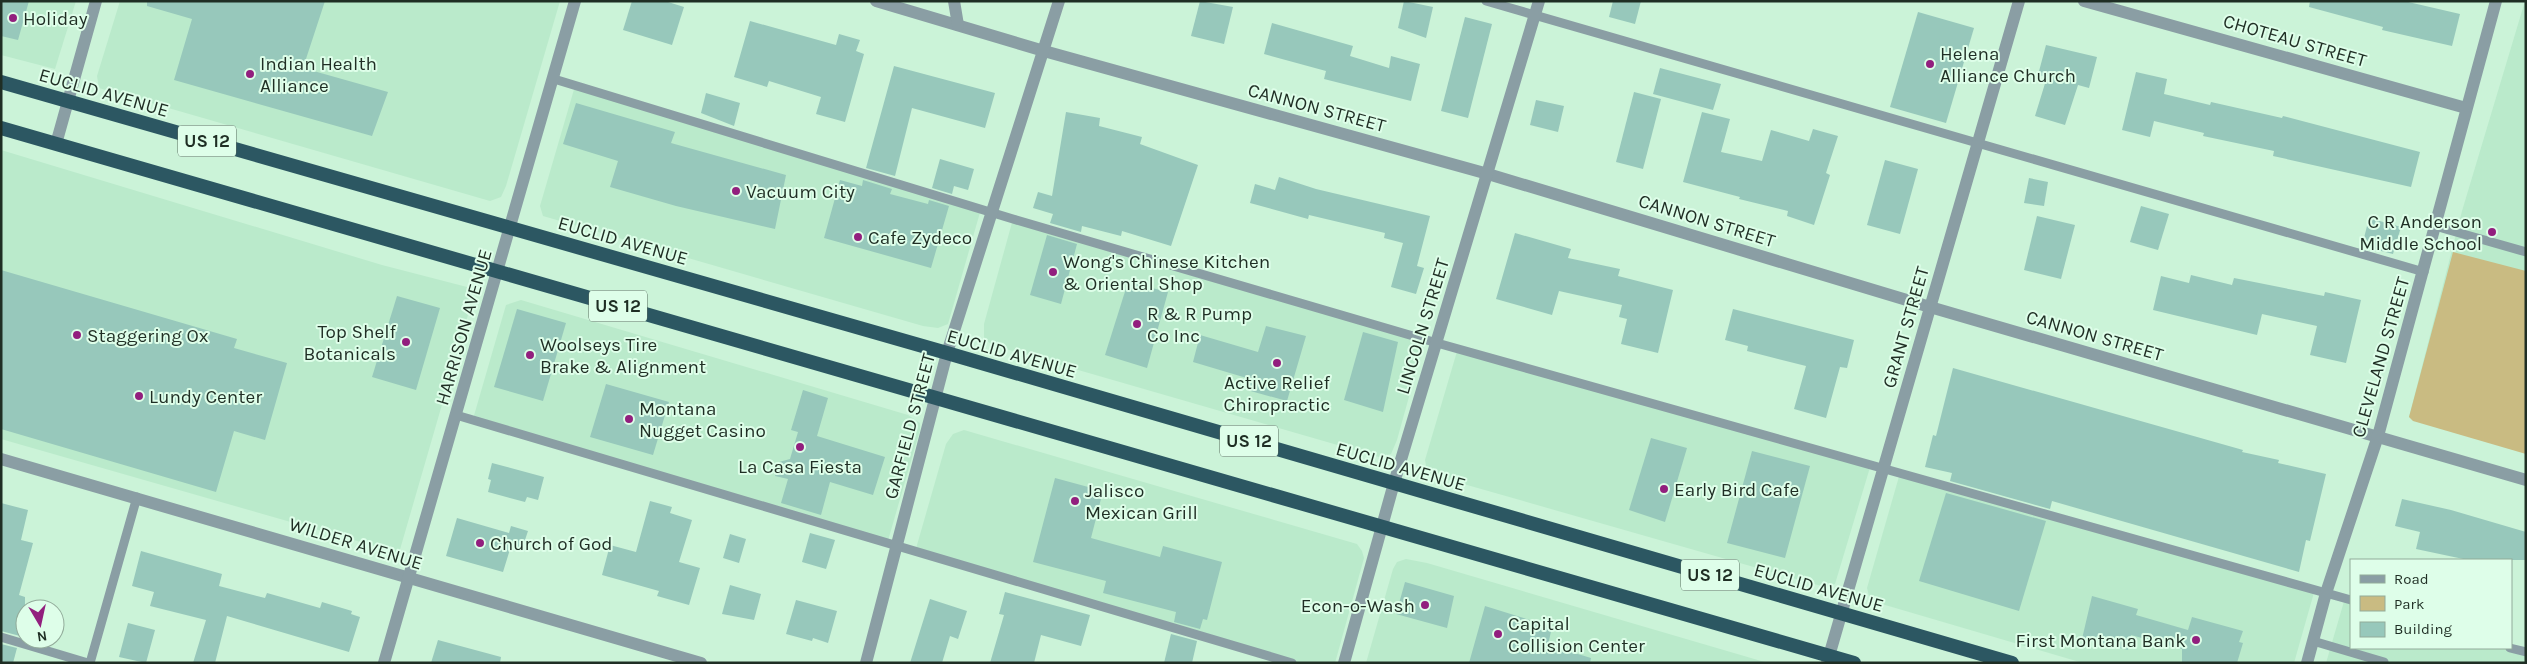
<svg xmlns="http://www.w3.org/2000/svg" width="2527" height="664" font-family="Karla,sans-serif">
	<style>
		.built { fill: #baeacb }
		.green { fill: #c9bb82 }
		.building { fill: #97c8bb }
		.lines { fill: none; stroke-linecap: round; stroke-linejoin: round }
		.service { stroke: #8a9ea4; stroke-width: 9 }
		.minor { stroke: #8a9ea4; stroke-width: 12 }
		.trunk { stroke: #2c5762; stroke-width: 14 }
		.poi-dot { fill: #921f7e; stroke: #defee9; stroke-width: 2 }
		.labels { text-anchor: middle; stroke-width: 4; stroke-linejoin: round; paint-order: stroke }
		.shield { fill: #defee9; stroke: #586c5f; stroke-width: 1 }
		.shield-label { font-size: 18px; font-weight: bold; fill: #1f2e24 }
		.poi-label { font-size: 19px; fill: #1f2e24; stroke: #defee9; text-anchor: start }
		.street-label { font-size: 19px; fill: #1f2e24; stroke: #defee9 }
	</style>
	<rect width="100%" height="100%" fill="#cbf3d8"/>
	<g class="built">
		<polygon points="1,1 76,1 55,69 1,55"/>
		<polygon points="120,1 560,1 506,186 501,197 490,201 99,88 97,76"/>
		<polygon points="2525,1 2526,1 2526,453 2409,417 2462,211"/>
		<polygon points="575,86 981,209 948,324 938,328 923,326 543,216 540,206"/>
		<polygon points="1,150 382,265 467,287 472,294 472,301 399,553 1,439"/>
		<polygon points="1013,219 1425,339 1397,440 1391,454 1379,457 992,345 984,338 984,324"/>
		<polygon points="521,300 908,415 920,423 920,430 887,544 473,419 506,305"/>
		<polygon points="1458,348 1871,464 1835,584 1826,587 1810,583 1432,475 1427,471 1425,460"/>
		<polygon points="964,430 1357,544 1362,551 1364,558 1335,663 1292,663 915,552 946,444 953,434"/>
		<polygon points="1900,473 2315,589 2294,663 2083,663 1875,602 1869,596 1867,588"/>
		<polygon points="1406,559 1427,563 1768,663 1366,663 1393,569 1397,562"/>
		<polygon points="2345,598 2351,600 2351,648 2510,648 2526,652 2526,663 2326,663"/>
	</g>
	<polygon class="green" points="2453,252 2526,271 2526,454 2413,421 2409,417"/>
	<g class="building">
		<polygon points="1,1 29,1 18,40 1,36"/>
		<polygon points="147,1 325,1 303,68 388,92 372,136 174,80 192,19 147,6"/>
		<polygon points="632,1 665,1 684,7 672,45 623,30"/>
		<polygon points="1200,1 1233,7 1224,44 1191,36"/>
		<polygon points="1404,1 1433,7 1426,38 1398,28"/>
		<polygon points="1613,1 1641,1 1635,24 1609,17"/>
		<polygon points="2310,1 2404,1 2460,14 2452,46 2382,30 2383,27 2309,7"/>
		<polygon points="1918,12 1974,28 1946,123 1890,107"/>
		<polygon points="1465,17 1492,24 1468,118 1441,111"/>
		<polygon points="750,21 836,45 839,34 860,40 856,51 864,54 845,122 816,114 821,97 769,81 767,87 734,77"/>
		<polygon points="1272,23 1353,46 1350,56 1389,68 1391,56 1420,64 1411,101 1324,79 1326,71 1264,54"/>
		<polygon points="2046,45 2097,57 2089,88 2078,85 2065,125 2035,116 2047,77 2038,75"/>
		<polygon points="894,66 995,93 985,128 912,108 895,176 866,168"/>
		<polygon points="1660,68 1721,84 1713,110 1653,94"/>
		<polygon points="2136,72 2167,79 2164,94 2210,105 2211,102 2282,118 2283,116 2420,152 2411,187 2273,156 2274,151 2203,136 2204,133 2154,121 2150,137 2122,130"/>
		<polygon points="1634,92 1661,99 1643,169 1616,162"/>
		<polygon points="706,93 740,103 734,126 701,113"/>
		<polygon points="1536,100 1564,106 1558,132 1530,125"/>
		<polygon points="576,103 675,132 671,143 786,175 775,229 676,206 610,187 618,161 563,144"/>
		<polygon points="1066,112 1100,118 1099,126 1142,137 1140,144 1198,165 1171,246 1122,231 1121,236 1082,226 1081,232 1050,223 1053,214 1033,208 1038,192 1052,196"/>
		<polygon points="1702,112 1730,119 1721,152 1762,161 1771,130 1809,141 1813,129 1838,136 1826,173 1830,175 1814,225 1787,216 1788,211 1739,199 1740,197 1683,182"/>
		<polygon points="940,159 974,169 968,190 954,186 952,194 932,188"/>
		<polygon points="1885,160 1918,169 1900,234 1867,225"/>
		<polygon points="1279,177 1316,189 1430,216 1417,266 1424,268 1416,294 1391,287 1403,243 1384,238 1385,233 1309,215 1308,219 1250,203 1255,184 1275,190"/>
		<polygon points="2029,178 2048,182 2044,206 2024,203"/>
		<polygon points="840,180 862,186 863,180 892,189 890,194 928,204 929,200 949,206 931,268 824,238"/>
		<polygon points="2141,206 2169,214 2158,250 2130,242"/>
		<polygon points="2037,216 2075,225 2061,279 2024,270"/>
		<polygon points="2369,218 2401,227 2393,254 2362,246"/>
		<polygon points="1515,233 1571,249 1568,258 1620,269 1618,276 1673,290 1658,353 1621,344 1627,319 1619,317 1622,305 1559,291 1552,315 1496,299"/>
		<polygon points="1047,235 1077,244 1061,304 1030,295"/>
		<polygon points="1,270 237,339 234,348 287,363 265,440 234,431 216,492 1,429"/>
		<polygon points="2191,275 2232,285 2234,278 2324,296 2325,292 2361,300 2346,363 2310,355 2317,326 2262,314 2257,335 2153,310 2161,276 2189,283"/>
		<polygon points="1128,282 1168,292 1147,368 1105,355"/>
		<polygon points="397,296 440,308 416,390 372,377"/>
		<polygon points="517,309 566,323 543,401 494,387"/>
		<polygon points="1733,309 1854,340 1847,368 1840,367 1826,418 1794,409 1806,366 1747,351 1748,346 1725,340"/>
		<polygon points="1266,326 1306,336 1287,401 1247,390 1250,379 1193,362 1200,335 1258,352"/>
		<polygon points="1363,332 1398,342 1383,412 1344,400"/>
		<polygon points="1953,368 2243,450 2242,452 2279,460 2278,463 2326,474 2310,541 2306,540 2299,572 2052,501 2050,509 1950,481 1952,473 1925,467 1933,435 1936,436"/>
		<polygon points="606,384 669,402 653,455 590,437"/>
		<polygon points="803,390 828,398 817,436 885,457 873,495 830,482 821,515 781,503 788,479 775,476 779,462 790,459 798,432 791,430"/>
		<polygon points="1651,438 1687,448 1665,522 1629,510"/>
		<polygon points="1752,451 1810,466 1785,558 1727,543"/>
		<polygon points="492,463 544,477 538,500 527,497 525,502 488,492 491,480 488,479"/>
		<polygon points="1055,478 1103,491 1091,538 1160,557 1163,546 1222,562 1207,620 1203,619 1200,629 1174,622 1176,612 1103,593 1106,581 1033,562"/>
		<polygon points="1946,493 2046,521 2019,611 1919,581"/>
		<polygon points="2402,499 2451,510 2526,532 2526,560 2468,560 2416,549 2420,532 2395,526"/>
		<polygon points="650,501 672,507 670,513 692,520 679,562 700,568 689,605 657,596 659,591 602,575 610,545 636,552"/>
		<polygon points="1,503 28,510 21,540 33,543 19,595 25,597 25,619 20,636 1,631"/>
		<polygon points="457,518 509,533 511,526 528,531 522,549 511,546 503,572 446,556"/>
		<polygon points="810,533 835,540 826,569 802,562"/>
		<polygon points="730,534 746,539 739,563 723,558"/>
		<polygon points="141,551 222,574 219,586 265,598 267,593 320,608 322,602 352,611 351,614 360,617 349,652 227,616 215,663 193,663 206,620 150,606 154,592 132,586"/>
		<polygon points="1405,582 1454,596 1447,628 1396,614"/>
		<polygon points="730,585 761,594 754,620 722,614"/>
		<polygon points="1005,592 1090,615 1081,646 1041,635 1034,663 990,663 1004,615 999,614"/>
		<polygon points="2092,596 2138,609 2136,615 2188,630 2192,617 2243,631 2239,642 2243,643 2237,663 2182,663 2182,649 2131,635 2128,650 2082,639"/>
		<polygon points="930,599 967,611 958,639 950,636 942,663 910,663"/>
		<polygon points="796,600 837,611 828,643 813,638 812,641 786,634"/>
		<polygon points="1485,606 1552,627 1548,645 1591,658 1590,663 1469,663"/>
		<polygon points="128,623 155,630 146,663 119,657"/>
		<polygon points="1171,634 1197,641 1192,663 1164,663"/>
		<polygon points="438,640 501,657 500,663 431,663"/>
		<polygon points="1,644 17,648 13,663 1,663"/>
	</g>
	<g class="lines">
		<g class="service">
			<polyline points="1486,1 2424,272"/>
			<polyline points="554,79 1013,219 1437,343 2351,600"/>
			<polyline points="2435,226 2526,252"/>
			<polyline points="456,415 1292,663"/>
			<polyline points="1,637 88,663"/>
			<polyline points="2313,641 2384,662"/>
			<polyline points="2510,648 2526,652"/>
			<polyline points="90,663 137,497"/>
		</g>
		<g class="minor">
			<polyline points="876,1 1044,51 1488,174 1930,307 2526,480"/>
			<polyline points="954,1 958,25"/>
			<polyline points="2084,1 2466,108"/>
			<polyline points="56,144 96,1"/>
			<polyline points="1,459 701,663"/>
			<polyline points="384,663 575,1"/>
			<polyline points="866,663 947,353 1059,1"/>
			<polyline points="1344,663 1394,483 1539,1"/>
			<polyline points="1827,663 2019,1"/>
			<polyline points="2307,663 2326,593 2378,436 2496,1"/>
		</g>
		<g class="trunk">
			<polyline points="1,82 947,353 2012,663"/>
			<polyline points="1,128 1854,663"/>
		</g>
	</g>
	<g class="poi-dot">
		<circle cx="13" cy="18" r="5"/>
		<circle cx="1930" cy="64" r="5"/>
		<circle cx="250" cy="74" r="5"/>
		<circle cx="736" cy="191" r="5"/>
		<circle cx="2492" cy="232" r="5"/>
		<circle cx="858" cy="237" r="5"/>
		<circle cx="1053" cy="272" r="5"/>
		<circle cx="1137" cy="324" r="5"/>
		<circle cx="77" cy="335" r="5"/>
		<circle cx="406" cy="342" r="5"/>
		<circle cx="530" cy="355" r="5"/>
		<circle cx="1277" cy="363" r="5"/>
		<circle cx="139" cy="396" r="5"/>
		<circle cx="629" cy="419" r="5"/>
		<circle cx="800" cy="447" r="5"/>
		<circle cx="1664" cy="489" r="5"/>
		<circle cx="1075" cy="501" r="5"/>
		<circle cx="480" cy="543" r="5"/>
		<circle cx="1425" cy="605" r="5"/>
		<circle cx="1498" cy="634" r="5"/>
		<circle cx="2196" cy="640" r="5"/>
	</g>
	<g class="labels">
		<g class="shield">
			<rect x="178" y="125.5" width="58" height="31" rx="4"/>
			<rect x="589" y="290.5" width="58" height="31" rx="4"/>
			<rect x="1220" y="425.5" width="58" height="31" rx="4"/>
			<rect x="1681" y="559.5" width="58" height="31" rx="4"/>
		</g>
		<g class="shield-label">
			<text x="207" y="147">US 12</text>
			<text x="618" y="312">US 12</text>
			<text x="1249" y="447">US 12</text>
			<text x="1710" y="581">US 12</text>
		</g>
		<g class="poi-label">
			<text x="23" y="25">Holiday</text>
			<text x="1940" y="60">Helena<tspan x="1940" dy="22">Alliance Church</tspan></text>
			<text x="260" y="70">Indian Health<tspan x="260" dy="22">Alliance</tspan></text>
			<text x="746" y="198">Vacuum City</text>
			<text x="2482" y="228" text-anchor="end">C R Anderson<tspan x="2482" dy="22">Middle School</tspan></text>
			<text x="868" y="244">Cafe Zydeco</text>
			<text x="1063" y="268">Wong's Chinese Kitchen<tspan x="1063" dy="22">&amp; Oriental Shop</tspan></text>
			<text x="1147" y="320">R &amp; R Pump<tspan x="1147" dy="22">Co Inc</tspan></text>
			<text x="396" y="338" text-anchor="end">Top Shelf<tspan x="396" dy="22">Botanicals</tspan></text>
			<text x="87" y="342">Staggering Ox</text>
			<text x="540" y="351">Woolseys Tire<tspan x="540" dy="22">Brake &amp; Alignment</tspan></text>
			<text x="1277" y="389" text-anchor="middle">Active Relief<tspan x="1277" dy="22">Chiropractic</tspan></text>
			<text x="149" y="403">Lundy Center</text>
			<text x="639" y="415">Montana<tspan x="639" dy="22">Nugget Casino</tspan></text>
			<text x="800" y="473" text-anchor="middle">La Casa Fiesta</text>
			<text x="1674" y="496">Early Bird Cafe</text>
			<text x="1085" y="497">Jalisco<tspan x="1085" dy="22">Mexican Grill</tspan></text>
			<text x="490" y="550">Church of God</text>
			<text x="1415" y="612" text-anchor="end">Econ-o-Wash</text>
			<text x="1508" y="630">Capital<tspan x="1508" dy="22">Collision Center</tspan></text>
			<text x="2186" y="647" text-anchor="end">First Montana Bank</text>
		</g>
		<g class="street-label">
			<text transform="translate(2295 40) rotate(16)" y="7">CHOTEAU STREET</text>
			<text transform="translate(104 92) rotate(16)" y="7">EUCLID AVENUE</text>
			<text transform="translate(1317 107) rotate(15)" y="7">CANNON STREET</text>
			<text transform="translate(1707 220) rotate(17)" y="7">CANNON STREET</text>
			<text transform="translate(623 240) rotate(16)" y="7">EUCLID AVENUE</text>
			<text transform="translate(1422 326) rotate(-73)" y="7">LINCOLN STREET</text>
			<text transform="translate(463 327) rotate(-74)" y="7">HARRISON AVENUE</text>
			<text transform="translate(1905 327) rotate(-74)" y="7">GRANT STREET</text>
			<text transform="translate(2095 335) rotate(16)" y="7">CANNON STREET</text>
			<text transform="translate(1012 353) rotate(16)" y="7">EUCLID AVENUE</text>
			<text transform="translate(2380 357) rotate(-74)" y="7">CLEVELAND STREET</text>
			<text transform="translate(909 426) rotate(-75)" y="7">GARFIELD STREET</text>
			<text transform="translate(1401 466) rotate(16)" y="7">EUCLID AVENUE</text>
			<text transform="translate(356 543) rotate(17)" y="7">WILDER AVENUE</text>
			<text transform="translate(1819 587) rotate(16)" y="7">EUCLID AVENUE</text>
		</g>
	</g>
	<rect width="2527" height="664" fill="none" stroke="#1f2e24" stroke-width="5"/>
	<rect x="2350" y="559" width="162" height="90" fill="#defee9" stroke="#92ab9a"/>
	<rect x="2360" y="575" width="25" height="8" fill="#8a9ea4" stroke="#92ab9a"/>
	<text x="2394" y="584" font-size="15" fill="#1f2e24">Road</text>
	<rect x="2360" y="596" width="25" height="15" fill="#c9bb82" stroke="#92ab9a"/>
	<text x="2394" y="609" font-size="15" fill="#1f2e24">Park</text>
	<rect x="2360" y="622" width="25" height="15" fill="#97c8bb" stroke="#92ab9a"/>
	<text x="2394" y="634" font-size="15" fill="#1f2e24">Building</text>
	<g transform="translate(40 624) rotate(171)"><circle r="24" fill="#defee9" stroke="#92ab9a"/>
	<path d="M0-4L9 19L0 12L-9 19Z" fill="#921f7e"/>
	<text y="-8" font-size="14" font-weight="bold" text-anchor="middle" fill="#1f2e24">N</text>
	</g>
</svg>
